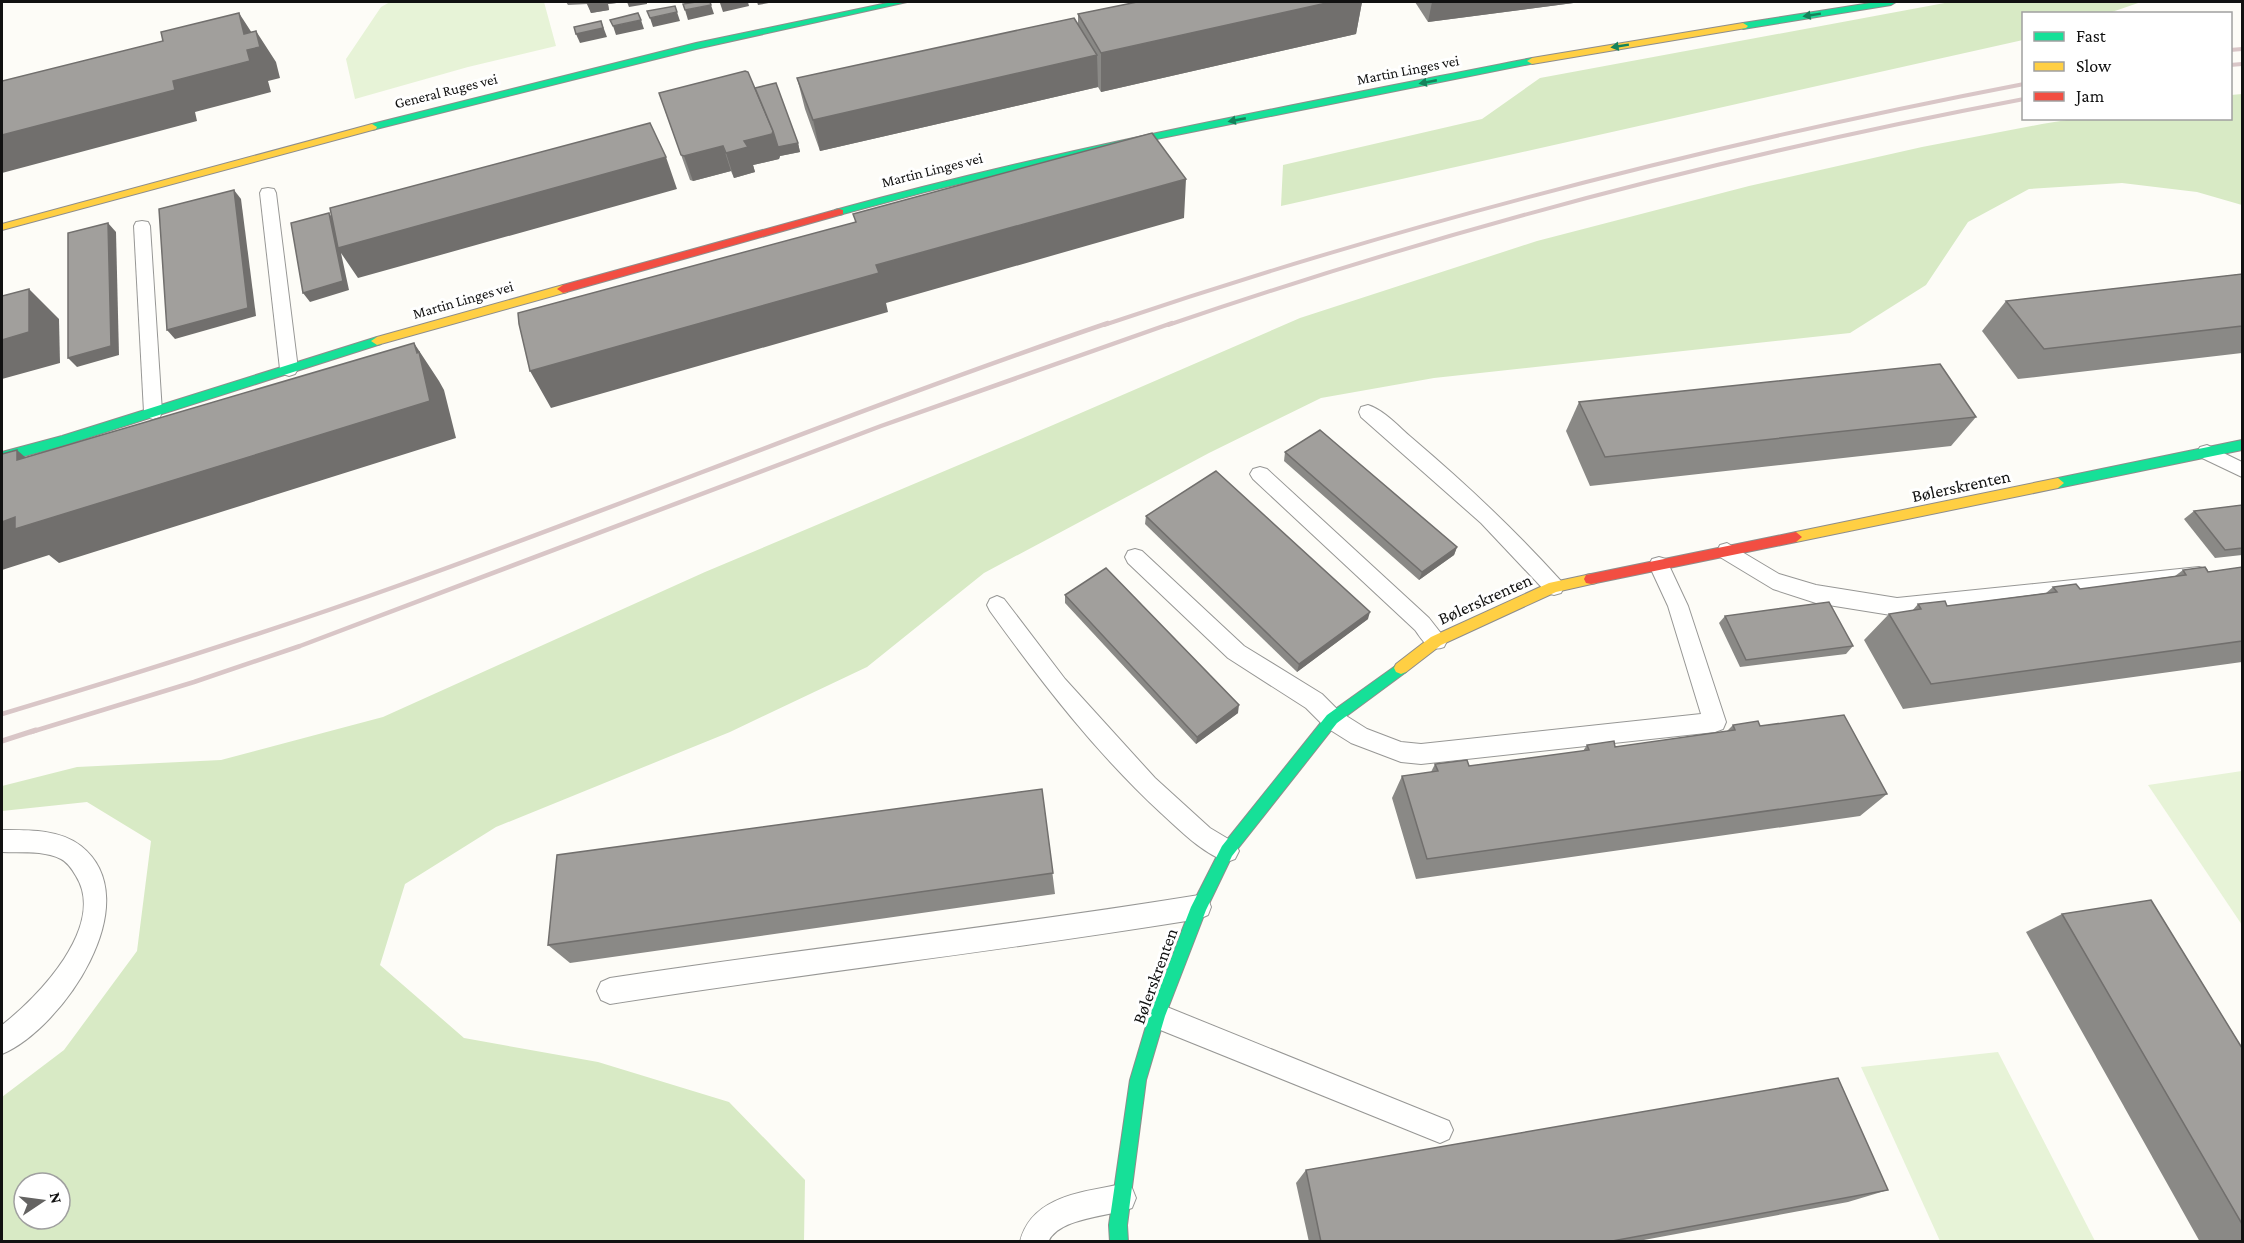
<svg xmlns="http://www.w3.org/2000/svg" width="2244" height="1243" font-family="'Crimson Pro',serif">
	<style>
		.green { fill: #e7f3d7 }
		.forest { fill: #d8eac5; fill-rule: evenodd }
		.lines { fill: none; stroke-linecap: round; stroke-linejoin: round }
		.lane-casing { stroke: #979795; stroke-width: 2 }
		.fast-casing { stroke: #8e8d8b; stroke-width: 2 }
		.slow-casing { stroke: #8e8d8b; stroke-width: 2 }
		.jam-casing { stroke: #8e8d8b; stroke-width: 2 }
		.lane { fill: #fffffe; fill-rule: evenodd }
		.fast { fill: #16e098; fill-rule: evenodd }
		.slow { fill: #ffcf43; fill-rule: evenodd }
		.jam { fill: #f24e42; fill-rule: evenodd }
		.rail-far2 { stroke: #d9c6c7; stroke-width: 4 }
		.rail-far1 { stroke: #d9c6c7; stroke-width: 4.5 }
		.rail { stroke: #d9c6c7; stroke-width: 5 }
		.wall { fill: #8a8986 }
		.shaded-wall { fill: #716f6d }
		.building { fill: #a19f9c; stroke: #716f6d; stroke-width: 1.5 }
		.oneway { fill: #14835b }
		.labels { text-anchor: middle; stroke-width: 6; stroke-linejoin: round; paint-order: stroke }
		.far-street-label { font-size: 15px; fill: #111; stroke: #fff }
		.street-label { font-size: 18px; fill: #111; stroke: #fff }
	</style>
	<rect width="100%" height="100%" fill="#fdfcf7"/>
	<g class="green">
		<polygon points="390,2 544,2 556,46 468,67 355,99 346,59 381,7"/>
		<polygon points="2242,771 2242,925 2148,785"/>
		<polygon points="1998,1052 2095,1241 1940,1241 1861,1067"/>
	</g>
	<g class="forest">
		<polygon points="1950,2 2141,2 2109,13 2024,14 2023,40 1281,206 1283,165 1482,119 1540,78"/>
		<path d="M2242,94V205L2197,192L2122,183L2029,189L1968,222L1926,285L1850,333L1434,378L1321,398L1209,453L984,573L867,667L730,732L496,827L405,884L380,965L464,1038L598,1062L729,1102L805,1180L804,1241H2V1097L64,1050L137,951L151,841L87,802L2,811V786L77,767L221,760L383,717L705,572L1023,438L1300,318L1537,241L1749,186L1922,147L2042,124L2079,118H2230L2231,95ZM24,1183H60V1219H24Z"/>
	</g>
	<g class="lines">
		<defs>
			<g id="lane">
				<polygon points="268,188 274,189 276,193 298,369 295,374 289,376 283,374 280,369 260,193 262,189"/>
				<polygon points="142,221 148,222 150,226 162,412 160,417 153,419 146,417 144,412 134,226 136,222"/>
				<path d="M1368,405C1384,410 1399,427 1412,438C1465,483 1515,530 1561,581L1564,587L1561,593L1554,595L1547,593L1481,523L1361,417L1359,412L1361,407Z"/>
				<polygon points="2207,445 2242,462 2242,477 2200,457 2197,452 2200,447"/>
				<path d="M1260,467L1267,469L1429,618L1447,641L1444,647C1429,653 1423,641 1415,630L1253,479L1250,474L1253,469Z"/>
				<polygon points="1727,543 1779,574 1816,585 1897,598 2199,567 2206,569 2209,575 2206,581 2199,583 1897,616 1816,603 1773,589 1720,557 1717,551 1720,545"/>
				<polygon points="1135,549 1142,551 1244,646 1322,694 1340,712 1367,729 1401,742 1421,744 1701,714 1668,606 1649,565 1652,559 1659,557 1666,559 1688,606 1726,722 1723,729 1715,732 1421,764 1401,762 1351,743 1324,726 1306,708 1228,658 1128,563 1125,557 1128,551"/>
				<path d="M997,596L1004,599L1065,679L1155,778L1210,828L1235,843L1239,851L1235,859L1227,862C1201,852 1182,832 1161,813C1096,753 1042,683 990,611L987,605L990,599Z"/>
				<path d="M2,830C27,830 60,829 81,846C150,901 62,1029 2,1054V1025C38,997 107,926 76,876C72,869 67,862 61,859C43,850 20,853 2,852Z"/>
				<path d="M1199,895L1208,899L1211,907L1208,915L1199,919C1003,951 806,973 610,1004L601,1000L597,991L601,982L610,978C806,948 1003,927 1199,895Z"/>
				<polygon points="1157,1003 1449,1121 1453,1130 1449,1139 1440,1143 1148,1025 1144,1016 1148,1007"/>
				<path d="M1122,1184L1132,1188L1136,1198L1132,1208C1109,1217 1059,1217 1048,1242H1020C1031,1196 1083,1192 1122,1184Z"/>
			</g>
			<g id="fast">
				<polygon points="892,2 907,2 696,49 372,130 367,127 372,124 696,43"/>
				<polygon points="1877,2 1896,2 1891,5 1743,29 1738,26 1743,23"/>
				<path d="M1532,58L1535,59V63L1097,151L925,192L839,215L834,212L835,210C1065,147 1299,104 1532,58Z"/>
				<polygon points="377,337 383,341 381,344 62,446 2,462 2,452 62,436"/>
				<polygon points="2242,440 2242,450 2058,488 2052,483 2058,478"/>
				<polygon points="1401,662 1406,664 1408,668 1406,672 1337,723 1232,856 1206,910 1165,1016 1146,1080 1127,1225 1128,1242 1110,1242 1109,1225 1130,1080 1149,1016 1191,907 1222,846 1327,715"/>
			</g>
			<g id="slow">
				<polygon points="1743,23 1748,26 1746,28 1532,64 1527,61 1532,58"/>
				<polygon points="372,124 377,127 376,129 2,230 2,224"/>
				<polygon points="563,285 567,286 567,292 377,345 371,341 377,337"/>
				<polygon points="2058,478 2064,483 2058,488 1796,542 1790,537 1796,532"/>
				<polygon points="1591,574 1596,575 1598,579 1596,583 1556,592 1441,645 1406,672 1401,674 1396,672 1394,668 1396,664 1431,637 1549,583"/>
			</g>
			<g id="jam">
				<polygon points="839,209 843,210 843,214 563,293 557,289 563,285"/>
				<polygon points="1796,532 1802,537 1796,542 1591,584 1586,583 1584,579 1586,575 1591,574"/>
			</g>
		</defs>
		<use href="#lane" class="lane-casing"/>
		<use href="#fast" class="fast-casing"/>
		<use href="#slow" class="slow-casing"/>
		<use href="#jam" class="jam-casing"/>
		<use href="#lane" class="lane"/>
		<use href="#fast" class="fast"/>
		<use href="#slow" class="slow"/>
		<use href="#jam" class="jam"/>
		<g class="rail-far2">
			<polyline points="2230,50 2242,49"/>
			<polyline points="2230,65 2242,64"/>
			<path d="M1104,325C1405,223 1712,144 2024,84"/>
			<path d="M1168,325C1448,229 1733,154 2024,99"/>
		</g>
		<g class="rail-far1">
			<path d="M2,714C136,674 269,632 400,585C637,500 870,404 1108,323"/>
			<polyline points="31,732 194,682 300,646 881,426 1172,323"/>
		</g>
		<polyline class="rail" points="2,741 36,730"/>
	</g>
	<g class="wall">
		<polygon points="566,2 625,2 608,4 609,10 591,13 588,4 568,5"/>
		<polygon points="1137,2 1362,2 1356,34 1101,92 1098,87 820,151 805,109 797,78 1078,25 1078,14"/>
		<polygon points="1415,2 1581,2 1428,22"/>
		<polygon points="755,88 798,143 800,152 780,156 779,159 753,165 755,172 734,178 731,171 693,181 690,180 659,93"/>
		<polygon points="2242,274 2242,353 2018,379 1982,331 2006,301"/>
		<polygon points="1579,402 1976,417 1951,446 1590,486 1566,431"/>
		<polygon points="1285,452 1457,547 1454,555 1419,580 1284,461"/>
		<polygon points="2242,505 2242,555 2215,558 2184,519 2194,511"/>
		<polygon points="1146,516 1368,619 1297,672 1145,524"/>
		<polygon points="2242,567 2242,662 1903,709 1864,640 1889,614 1912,611 1918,604 1947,606 2046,593 2053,587 2080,589 2175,576 2183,570 2208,572"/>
		<polygon points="1065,595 1238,713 1196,744 1065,603"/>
		<polygon points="1725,616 1853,646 1846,654 1740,667 1719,623"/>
		<polygon points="1733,725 1760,726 1887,794 1860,816 1416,879 1392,798 1402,776 1431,772 1435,764 1469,766 1583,751 1587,745 1615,747 1727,731"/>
		<polygon points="1042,789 1055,894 570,963 548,945"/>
		<polygon points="2062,914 2242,1048 2242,1242 2200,1242 2026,932"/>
		<polygon points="1306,1170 1888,1190 1848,1202 1633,1242 1309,1242 1296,1183"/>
	</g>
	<g class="shaded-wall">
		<polygon points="586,2 625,2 608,4 609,10 591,13"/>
		<polygon points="627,2 647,2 647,4 629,7"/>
		<polygon points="726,2 748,2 749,6 723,12 720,3"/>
		<polygon points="757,2 774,2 758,5"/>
		<polygon points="1331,2 1362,2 1356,34 1101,92 1101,53"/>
		<polygon points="1432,2 1581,2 1428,22"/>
		<polygon points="711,5 714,14 688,20 685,10"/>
		<polygon points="677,12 680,21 653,27 650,18"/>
		<polygon points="239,13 259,44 256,31 276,62 280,78 268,81 271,92 195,112 197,121 2,173 2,135 173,81 244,34"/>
		<polygon points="641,20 644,29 616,35 613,26"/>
		<polygon points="601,21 607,37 580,43 576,34"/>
		<polygon points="1097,55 1098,87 820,151 813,120"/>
		<polygon points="773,131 798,143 800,152 780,156 779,159 753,165 755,172 734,178 726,153 744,141"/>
		<polygon points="723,146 731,171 693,181 684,156"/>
		<polygon points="666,157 677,189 358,278 341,253 349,290 310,302 303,293 329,213 335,222"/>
		<polygon points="1186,179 1184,218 886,303 888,312 551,408 530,371 876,265"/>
		<polygon points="234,190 241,199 256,316 175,339 167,330"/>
		<polygon points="108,223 116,232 119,355 77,367 68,358"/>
		<polygon points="29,289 59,319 60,363 2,379 2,340"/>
		<polygon points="414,343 439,381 444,390 456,438 59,563 49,555 2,570 2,522 417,353"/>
		<polygon points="17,450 58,486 17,460"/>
		<polygon points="1457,547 1454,555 1419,580 1422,572"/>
		<polygon points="1370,612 1368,619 1297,672 1299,664"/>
		<polygon points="1239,705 1238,713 1196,744 1197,737"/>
	</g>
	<g class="building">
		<polygon points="696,2 710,2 711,5 685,10 683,4"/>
		<polygon points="1137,2 1331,2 1101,53 1078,14"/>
		<polygon points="675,6 677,12 650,18 647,11"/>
		<polygon points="239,13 244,34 256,31 260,47 247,50 250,61 173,81 175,90 2,135 2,81 163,41 161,32"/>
		<polygon points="638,13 641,20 613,26 610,20"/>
		<polygon points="1074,18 1097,55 813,120 797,78"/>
		<polygon points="601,21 603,28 576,34 574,27"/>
		<polygon points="745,71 748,72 773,131 772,134 744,141 748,147 726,153 723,146 684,156 681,155 659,93"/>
		<polygon points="776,83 798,143 778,147 773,131 755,88"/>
		<polygon points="650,123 666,157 338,248 330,208"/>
		<polygon points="1152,133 1186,179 876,265 879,273 530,371 519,324 518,313 856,222 853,214"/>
		<polygon points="234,190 248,308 167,330 159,209"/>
		<polygon points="329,213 343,281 303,293 291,223"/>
		<polygon points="108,223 111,346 68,358 68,233"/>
		<polygon points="2242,274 2242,326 2044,349 2006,301"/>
		<polygon points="29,289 29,332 2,340 2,296"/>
		<polygon points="414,343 417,353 419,352 430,401 15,529 15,517 2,522 2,454 17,450 17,460"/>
		<polygon points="1940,364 1976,417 1605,457 1579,402"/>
		<polygon points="1320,430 1457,547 1422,572 1285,452"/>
		<polygon points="1216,471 1370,612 1299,664 1146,516"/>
		<polygon points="2242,505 2242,548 2225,550 2194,511"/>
		<polygon points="2205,567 2208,572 2242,567 2242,641 1931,684 1889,614 1921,609 1918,604 1945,601 1947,606 2057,592 2053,587 2076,584 2080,589 2186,575 2183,570"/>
		<polygon points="1106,568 1239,705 1197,737 1065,595"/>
		<polygon points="1829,602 1853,646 1746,660 1725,616"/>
		<polygon points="1844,715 1887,794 1427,859 1402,776 1438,771 1435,764 1467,760 1469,766 1589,750 1587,745 1614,741 1615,747 1735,730 1733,725 1758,721 1760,726"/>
		<polygon points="1042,789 1053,873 548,945 557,855"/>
		<polygon points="2151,900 2242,1048 2242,1224 2062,914"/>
		<polygon points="1838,1078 1888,1190 1607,1242 1321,1242 1306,1170"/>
	</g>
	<defs><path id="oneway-solid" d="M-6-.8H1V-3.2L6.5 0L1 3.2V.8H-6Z" transform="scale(1.5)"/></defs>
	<g class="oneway">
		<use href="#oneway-solid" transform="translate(1812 15) rotate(171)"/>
		<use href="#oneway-solid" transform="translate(1620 46) rotate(171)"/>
		<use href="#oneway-solid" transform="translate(1428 82) rotate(169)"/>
		<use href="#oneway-solid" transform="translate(1237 120) rotate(169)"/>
	</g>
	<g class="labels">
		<g class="far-street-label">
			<text transform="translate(1408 70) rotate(-11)" y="5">Martin Linges vei</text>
			<text transform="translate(446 91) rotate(-14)" y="5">General Ruges vei</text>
			<text transform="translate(932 170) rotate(-14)" y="5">Martin Linges vei</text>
			<text transform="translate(463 300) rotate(-16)" y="5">Martin Linges vei</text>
		</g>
		<g class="street-label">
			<text transform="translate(1961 486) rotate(-12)" y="6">Bølerskrenten</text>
			<text transform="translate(1485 599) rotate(-24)" y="6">Bølerskrenten</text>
			<text transform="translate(1155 976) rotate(-70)" y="6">Bølerskrenten</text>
		</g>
	</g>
	<rect width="2244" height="1243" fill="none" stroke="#111111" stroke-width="6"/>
	<rect x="2022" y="12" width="210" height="108" fill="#ffffff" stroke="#a0a0a0" stroke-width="1.5"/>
	<rect x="2034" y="32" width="30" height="9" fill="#16e098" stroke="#a0a0a0" stroke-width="1.5"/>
	<text x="2076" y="42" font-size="18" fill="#111111">Fast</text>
	<rect x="2034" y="62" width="30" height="9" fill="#ffcf43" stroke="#a0a0a0" stroke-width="1.5"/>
	<text x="2076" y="72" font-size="18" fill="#111111">Slow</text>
	<rect x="2034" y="92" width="30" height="9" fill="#f24e42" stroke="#a0a0a0" stroke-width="1.5"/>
	<text x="2076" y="102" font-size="18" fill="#111111">Jam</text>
	<g transform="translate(42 1201) rotate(77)"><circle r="28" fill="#ffffff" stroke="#a0a0a0" stroke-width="1.5"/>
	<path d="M0-4.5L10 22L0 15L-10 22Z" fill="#646362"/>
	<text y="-9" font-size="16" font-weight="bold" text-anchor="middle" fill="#111111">N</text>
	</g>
</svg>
